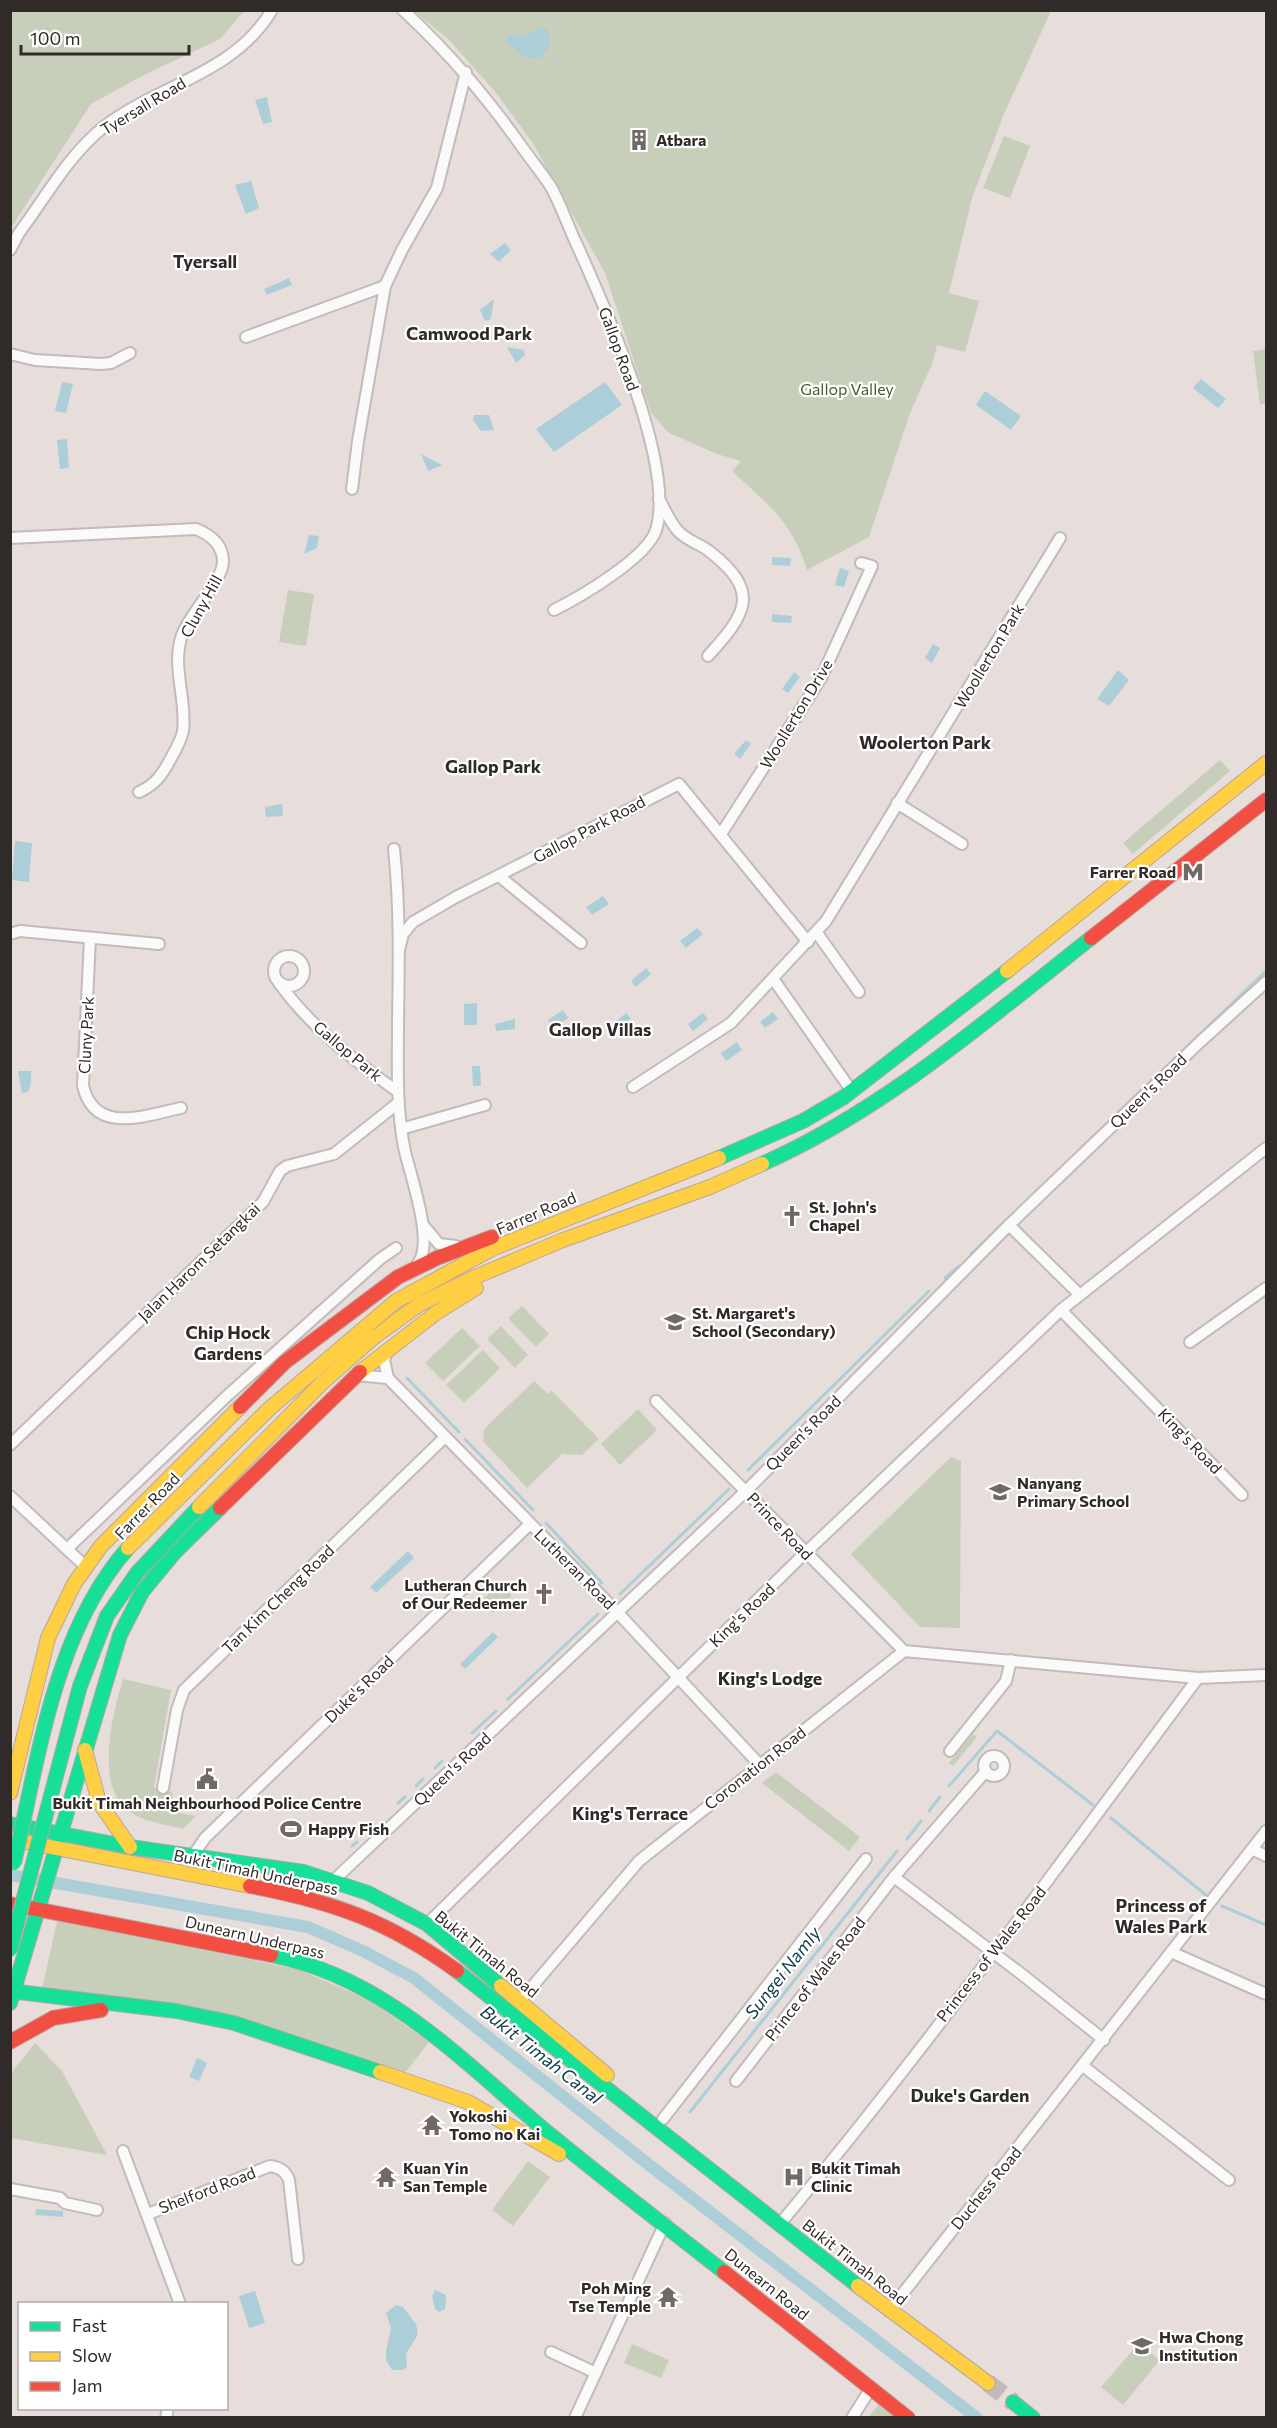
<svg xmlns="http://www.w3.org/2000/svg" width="1277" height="2428" font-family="Commissioner,sans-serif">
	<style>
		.green { fill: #c7cfbb }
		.water { fill: #acced9 }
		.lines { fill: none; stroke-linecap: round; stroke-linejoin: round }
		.stream { stroke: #acced9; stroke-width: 3 }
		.canal { stroke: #acced9; stroke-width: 12 }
		.highway-tunnel { stroke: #c2bab7; stroke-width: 18; stroke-dasharray: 18 9; stroke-linecap: butt }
		.street-casing { stroke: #c2bbb9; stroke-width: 14 }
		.fast-casing { stroke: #b9a5a2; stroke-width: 16 }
		.slow-casing { stroke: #b9a5a2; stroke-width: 16 }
		.jam-casing { stroke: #b9a5a2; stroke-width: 16 }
		.street { stroke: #fbfafa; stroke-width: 10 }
		.fast { stroke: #16e098; stroke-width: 14 }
		.slow { stroke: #ffcf43; stroke-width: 14 }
		.jam { stroke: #f24e42; stroke-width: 14 }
		.fast-bridge-casing { stroke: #b9a5a2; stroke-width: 16; stroke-linecap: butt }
		.slow-bridge-casing { stroke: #b9a5a2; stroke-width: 16; stroke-linecap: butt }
		.fast-bridge { stroke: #16e098; stroke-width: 14 }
		.slow-bridge { stroke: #ffcf43; stroke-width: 14 }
		.labels { text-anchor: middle; stroke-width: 4.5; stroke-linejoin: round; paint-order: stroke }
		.street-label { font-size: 16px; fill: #302a28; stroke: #fff }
		.poi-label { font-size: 16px; font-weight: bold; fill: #302a28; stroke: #fff; text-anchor: start }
		.park-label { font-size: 16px; fill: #3e5f28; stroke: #fff }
		.neighbourhood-label { font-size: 18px; font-weight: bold; fill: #302a28; stroke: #fff }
		.water-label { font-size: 18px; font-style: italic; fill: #0d3d4a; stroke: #fff }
	</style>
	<rect width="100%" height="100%" fill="#e7dedb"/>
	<g class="green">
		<polygon points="11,10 244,10 244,11 220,39 144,75 91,104 11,228"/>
		<path d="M414,11H1051L1004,114L972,198L949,293L979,301L965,352L937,345L932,364L910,413L869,537L807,570C792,521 768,505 732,471L741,461L717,454L669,433L651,413L605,273L532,142L496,93L450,41Z"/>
		<polygon points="1004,136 1030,146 1010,198 983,188"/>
		<polygon points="1266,349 1266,403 1260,404 1253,351"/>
		<polygon points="288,590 314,594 306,646 279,642"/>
		<polygon points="1220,760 1230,771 1133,854 1123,843"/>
		<polygon points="522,1306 549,1334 536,1347 508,1318"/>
		<polygon points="501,1326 528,1355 515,1368 487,1339"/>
		<polygon points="462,1328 480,1346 443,1381 425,1363"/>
		<polygon points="483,1350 500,1368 464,1403 446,1385"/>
		<polygon points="534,1381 548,1394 551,1390 599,1439 582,1455 562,1454 527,1488 483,1441 484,1429"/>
		<polygon points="638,1409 657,1430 620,1465 601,1444"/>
		<polygon points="951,1457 961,1461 960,1628 920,1627 851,1554"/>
		<polygon points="499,1583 512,1596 493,1613 481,1601"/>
		<path d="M123,1679L171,1690L154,1788L172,1792L174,1812L196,1816L183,1829C164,1824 142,1822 126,1809C95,1782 113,1712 123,1679Z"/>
		<polygon points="973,1734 977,1737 953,1766 949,1763"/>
		<polygon points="776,1772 860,1837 849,1851 762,1783"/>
		<polygon points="57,1921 297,1969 368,1999 429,2042 405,2073 234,2017 42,1989"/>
		<polygon points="35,2043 62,2071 107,2155 11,2138 11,2073"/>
		<polygon points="528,2161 550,2177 513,2226 492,2210"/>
		<polygon points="1139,2343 1160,2360 1123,2405 1101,2387"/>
		<polygon points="632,2344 669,2360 661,2378 624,2363"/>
		<polygon points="880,2403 898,2418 868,2418"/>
	</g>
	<g class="water">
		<polygon points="538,28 544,28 549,32 549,47 540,58 526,58 506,41 508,35 526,36"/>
		<polygon points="267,97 272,122 263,124 255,100"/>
		<polygon points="251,181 259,208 246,214 235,185"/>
		<polygon points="505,243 511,250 499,262 490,254"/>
		<polygon points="289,278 292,285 267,295 264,289"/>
		<polygon points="494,299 491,319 485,321 480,310"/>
		<polygon points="507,347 524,350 525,355 516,363"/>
		<polygon points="1201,379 1226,399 1218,408 1193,388"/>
		<polygon points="62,382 73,384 66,413 55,411"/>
		<polygon points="605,382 622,405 554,452 536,429"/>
		<polygon points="985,391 1021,416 1011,430 976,405"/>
		<polygon points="474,415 489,415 494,430 481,431 473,420"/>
		<polygon points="67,439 69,468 60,469 57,440"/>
		<polygon points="421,454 442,465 428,471"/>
		<polygon points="309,535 319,536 317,548 304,554"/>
		<polygon points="772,557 791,558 790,566 772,565"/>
		<polygon points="840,568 849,571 844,587 835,585"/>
		<polygon points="772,614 792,616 791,623 772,622"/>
		<polygon points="933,644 940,648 932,663 925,658"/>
		<polygon points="1118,670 1129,680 1109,706 1097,699"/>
		<polygon points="794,672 800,677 788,693 782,689"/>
		<polygon points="746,740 751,744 740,759 734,754"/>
		<polygon points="282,804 283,816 266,817 265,807"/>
		<polygon points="15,841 32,843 29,882 12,880"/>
		<polygon points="603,896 609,904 592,915 586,907"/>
		<polygon points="697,928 703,934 686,948 680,941"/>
		<polygon points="646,968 651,974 636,987 631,981"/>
		<polygon points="477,1003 477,1025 464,1025 464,1004"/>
		<polygon points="563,1010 568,1018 553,1028 548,1020"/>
		<polygon points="773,1012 778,1019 765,1028 760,1022"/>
		<polygon points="626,1013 631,1018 616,1031 611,1025"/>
		<polygon points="703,1013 708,1019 693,1031 688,1024"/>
		<polygon points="515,1019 515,1029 496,1031 495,1024"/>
		<polygon points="737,1042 742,1050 726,1061 721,1053"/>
		<polygon points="472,1066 480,1066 481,1086 473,1086"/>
		<polygon points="18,1071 31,1071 31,1083 28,1092 22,1093"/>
		<polygon points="408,1551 414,1558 376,1593 370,1587"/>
		<polygon points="493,1632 498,1637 465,1669 460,1664"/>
		<polygon points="197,2058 207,2063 199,2081 189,2077"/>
		<polygon points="36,2209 63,2211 63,2217 35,2215"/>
		<polygon points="435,2290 446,2295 445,2309 439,2312 435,2309 432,2296"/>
		<polygon points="255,2291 265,2323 249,2328 239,2296"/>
		<polygon points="396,2305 403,2307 416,2324 418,2334 406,2354 407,2367 403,2370 392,2370 386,2360 386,2351 391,2328 386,2313"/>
	</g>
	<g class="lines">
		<g class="stream">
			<polyline points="1174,1059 1266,971"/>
			<polyline points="1101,1129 1156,1076"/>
			<polyline points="1081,1148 1097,1133"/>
			<polyline points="971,1254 1001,1226"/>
			<polyline points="945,1278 959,1266"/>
			<polyline points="407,1378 459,1432"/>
			<polyline points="465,1439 533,1510"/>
			<polyline points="748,1470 929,1291"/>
			<polyline points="546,1523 602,1583"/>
			<polyline points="620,1594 729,1489"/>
			<polyline points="508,1699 598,1614"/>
			<polyline points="472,1733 496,1711"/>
			<polyline points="435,1768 442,1761"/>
			<polyline points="416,1786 423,1779"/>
			<polyline points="949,1786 997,1731 1093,1805"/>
			<polyline points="398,1803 405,1797"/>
			<polyline points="929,1811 940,1797"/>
			<polyline points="1111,1818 1206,1895"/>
			<polyline points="907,1839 921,1821"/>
			<polyline points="352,1846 357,1842"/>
			<polyline points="1222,1906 1266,1925"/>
			<polyline points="690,2112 897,1851"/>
		</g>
		<polyline class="canal" points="10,1875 308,1927 363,1951 414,1978 648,2164 977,2418"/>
		<polyline class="highway-tunnel" points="988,2383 1013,2402"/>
		<defs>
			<g id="street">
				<path d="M403,10C450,54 485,95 522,147C531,160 542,173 551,187C561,205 568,226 577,245C605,307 676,466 656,530C647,558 580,597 554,610"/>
				<path d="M10,250L19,233C46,197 69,154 105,126C160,84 234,74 272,10"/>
				<polyline points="246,337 385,286"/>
				<polyline points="10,354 35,360 101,364 111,363 130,353"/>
				<polyline points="352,489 358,441 385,286 402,250 437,188 466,72"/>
				<path d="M659,499C665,510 670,522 678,531C686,540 700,544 709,551C762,592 746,614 708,656"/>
				<path d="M10,538L196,529C211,535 223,545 223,562C222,582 190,613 182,635C171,667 187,698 183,731C181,741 175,751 170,760C162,775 155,785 139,792"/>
				<polyline points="897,803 962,844"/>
				<polyline points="721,834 821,678 872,566 861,563"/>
				<path d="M394,849C400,906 399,965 398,1023C398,1065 396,1105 404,1147C409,1173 437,1245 416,1266"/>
				<polyline points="499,876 581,943"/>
				<polyline points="817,933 859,992"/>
				<polyline points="10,934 20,931 159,944"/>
				<path d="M90,938L83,1086C95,1136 146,1115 181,1108"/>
				<polyline points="399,950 403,934 413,922 456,897 679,784 808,942"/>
				<circle cx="289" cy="971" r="15"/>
				<polyline points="774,980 851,1090"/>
				<path d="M279,983C310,1026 354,1061 397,1091"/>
				<polyline points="633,1087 731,1023 826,921 1060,538"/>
				<polyline points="401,1129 485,1105"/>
				<polyline points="423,1225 439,1244 456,1246"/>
				<polyline points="1009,1225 1079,1294"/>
				<polyline points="1061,1310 1242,1495"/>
				<polyline points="1190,1342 1266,1288"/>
				<polyline points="387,1352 384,1360 388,1378 618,1613 759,1764"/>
				<polyline points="356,1375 388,1378"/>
				<polyline points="656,1401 904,1651"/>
				<polyline points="10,1445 263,1202 280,1171 287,1166 334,1154 398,1103"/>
				<polyline points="10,1496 85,1566"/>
				<polyline points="67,1549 228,1395 380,1259 396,1248"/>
				<polyline points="950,1751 1006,1681 1011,1660"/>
				<circle cx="994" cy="1766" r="10"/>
				<polyline points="163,1788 177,1710 184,1690 444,1438"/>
				<polyline points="1252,1849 1266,1856"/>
				<polyline points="192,1857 205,1838 530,1524"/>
				<polyline points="894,1877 1024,1976 1104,2040"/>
				<polyline points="334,1880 746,1491 1009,1225 1200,1042 1266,982"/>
				<polyline points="427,1924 800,1558 1061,1310 1266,1148"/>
				<polyline points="1171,1952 1266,1994"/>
				<polyline points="520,2001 639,1861 904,1651 1198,1678 1266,1675"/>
				<polyline points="1083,2066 1229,2180"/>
				<polyline points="736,2081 894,1877 986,1771"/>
				<polyline points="663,2119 866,1859"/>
				<polyline points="123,2151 180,2304"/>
				<polyline points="10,2189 60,2198 65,2203 97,2210"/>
				<path d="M148,2214L270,2166C279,2167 286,2171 289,2180L298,2259"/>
				<path d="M779,2225C926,2049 1061,1862 1198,1678"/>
				<polyline points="889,2311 1266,1831"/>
				<polyline points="551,2352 596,2373"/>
				<polyline points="166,2418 168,2408"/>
				<polyline points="575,2418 665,2223"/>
				<polyline points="852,2418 871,2388"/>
			</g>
			<g id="fast">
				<polyline points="719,1158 803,1121 844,1097 1007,971"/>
				<path d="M762,1164C884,1110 987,1020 1091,938"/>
				<polyline points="10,1824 130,1847 304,1872 368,1893 427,1924 501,1986"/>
				<path d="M271,1955C387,1977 466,2065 553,2137C609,2183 667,2227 724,2272"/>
				<polyline points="457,1971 858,2286"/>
				<polyline points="10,1991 176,2011 234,2023 380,2072"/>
				<polyline points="10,2003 120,1635 142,1592 175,1552 220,1508"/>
				<polyline points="1013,2402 1033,2418"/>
			</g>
			<g id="slow">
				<polyline points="1007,971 1266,763"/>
				<polyline points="396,1301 494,1248 719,1158"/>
				<polyline points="374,1337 420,1304 475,1277 563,1240 710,1187 762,1164"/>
				<polyline points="360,1372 436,1313 476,1288"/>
				<polyline points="85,1750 99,1802 130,1847"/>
				<polyline points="10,1793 48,1638 74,1584 101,1546 240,1407"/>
				<polyline points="10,1839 250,1886"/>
				<polyline points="501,1986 607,2075"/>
				<polyline points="380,2072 468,2102 559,2154"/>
				<polyline points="858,2286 988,2383"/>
			</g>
			<g id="jam">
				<polyline points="1091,938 1266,800"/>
				<polyline points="240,1407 285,1362 398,1277 437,1258 492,1237"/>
				<polyline points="220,1508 360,1372"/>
				<path d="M250,1886C334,1902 388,1921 457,1971"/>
				<polyline points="10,1904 271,1955"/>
				<polyline points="10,2042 53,2018 101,2010"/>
				<polyline points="724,2272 908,2418"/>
			</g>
		</defs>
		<use href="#street" class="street-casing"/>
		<use href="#fast" class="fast-casing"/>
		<use href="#slow" class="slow-casing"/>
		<use href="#jam" class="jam-casing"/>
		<use href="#street" class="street"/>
		<use href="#fast" class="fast"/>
		<use href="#slow" class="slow"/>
		<use href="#jam" class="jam"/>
		<defs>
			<g id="fast-bridge">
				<path d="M14,1863C39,1757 54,1632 128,1548"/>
				<polyline points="10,1950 80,1686 107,1616 137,1573 199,1507"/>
			</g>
			<g id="slow-bridge">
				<polyline points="199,1507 323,1382 374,1337"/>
				<polyline points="128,1548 269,1409 396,1301"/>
			</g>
		</defs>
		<use href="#fast-bridge" class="fast-bridge-casing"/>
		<use href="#slow-bridge" class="slow-bridge-casing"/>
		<use href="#fast-bridge" class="fast-bridge"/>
		<use href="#slow-bridge" class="slow-bridge"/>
	</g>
	<defs>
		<symbol id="building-bare" viewBox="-9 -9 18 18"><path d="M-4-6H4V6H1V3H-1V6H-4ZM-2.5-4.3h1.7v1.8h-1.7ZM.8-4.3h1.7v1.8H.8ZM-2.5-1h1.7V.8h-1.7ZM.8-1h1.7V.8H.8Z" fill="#706967" stroke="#fff" stroke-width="2.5" paint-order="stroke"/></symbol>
		<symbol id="metro-bare" viewBox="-9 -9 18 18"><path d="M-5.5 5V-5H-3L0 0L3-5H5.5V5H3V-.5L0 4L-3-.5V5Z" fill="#706967" stroke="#fff" stroke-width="2.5" paint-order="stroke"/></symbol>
		<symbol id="church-bare" viewBox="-9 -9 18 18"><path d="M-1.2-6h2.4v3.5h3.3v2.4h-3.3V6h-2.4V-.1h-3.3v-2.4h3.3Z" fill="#706967" stroke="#fff" stroke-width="2.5" paint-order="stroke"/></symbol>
		<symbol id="school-bare" viewBox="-9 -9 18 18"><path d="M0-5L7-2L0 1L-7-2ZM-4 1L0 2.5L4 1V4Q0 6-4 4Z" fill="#706967" stroke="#fff" stroke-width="2.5" paint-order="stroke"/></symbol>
		<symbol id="civic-bare" viewBox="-9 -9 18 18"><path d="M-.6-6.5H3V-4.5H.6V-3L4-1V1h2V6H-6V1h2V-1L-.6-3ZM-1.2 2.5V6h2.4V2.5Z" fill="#706967" stroke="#fff" stroke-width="2.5" paint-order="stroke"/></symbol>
		<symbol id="stadium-bare" viewBox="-9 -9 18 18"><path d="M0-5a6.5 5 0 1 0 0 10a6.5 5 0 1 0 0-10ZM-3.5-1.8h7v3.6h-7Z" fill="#706967" stroke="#fff" stroke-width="2.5" paint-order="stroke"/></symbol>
		<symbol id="temple-bare" viewBox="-9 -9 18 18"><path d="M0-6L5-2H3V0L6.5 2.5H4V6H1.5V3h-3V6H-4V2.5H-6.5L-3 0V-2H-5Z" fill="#706967" stroke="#fff" stroke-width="2.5" paint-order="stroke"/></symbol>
		<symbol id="hospital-bare" viewBox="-9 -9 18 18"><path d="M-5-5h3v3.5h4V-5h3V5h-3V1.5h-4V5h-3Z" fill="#706967" stroke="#fff" stroke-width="2.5" paint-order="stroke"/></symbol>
		<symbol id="university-bare" viewBox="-9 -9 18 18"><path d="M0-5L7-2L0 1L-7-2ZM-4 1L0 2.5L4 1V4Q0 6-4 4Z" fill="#706967" stroke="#fff" stroke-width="2.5" paint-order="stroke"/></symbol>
	</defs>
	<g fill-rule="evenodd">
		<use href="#building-bare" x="624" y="125" width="30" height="30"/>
		<use href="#metro-bare" x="1178" y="857" width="30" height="30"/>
		<use href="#church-bare" x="777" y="1201" width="30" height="30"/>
		<use href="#school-bare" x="660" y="1307" width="30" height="30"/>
		<use href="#school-bare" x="985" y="1477" width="30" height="30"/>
		<use href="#church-bare" x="529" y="1579" width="30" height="30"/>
		<use href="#civic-bare" x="192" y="1764" width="30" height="30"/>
		<use href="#stadium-bare" x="276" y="1814" width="30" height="30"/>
		<use href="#temple-bare" x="417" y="2110" width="30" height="30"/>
		<use href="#temple-bare" x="371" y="2162" width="30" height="30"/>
		<use href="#hospital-bare" x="779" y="2162" width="30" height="30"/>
		<use href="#temple-bare" x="653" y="2282" width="30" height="30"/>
		<use href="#university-bare" x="1127" y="2331" width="30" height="30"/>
	</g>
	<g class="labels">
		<g class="street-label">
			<text transform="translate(143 106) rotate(-31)" y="6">Tyersall Road</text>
			<text transform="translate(619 349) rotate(70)" y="6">Gallop Road</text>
			<text transform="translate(201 606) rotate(-61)" y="6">Cluny Hill</text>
			<text transform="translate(989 656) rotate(-59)" y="6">Woollerton Park</text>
			<text transform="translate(796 714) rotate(-59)" y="6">Woollerton Drive</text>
			<text transform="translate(589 829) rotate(-28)" y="6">Gallop Park Road</text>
			<text transform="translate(86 1035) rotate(-87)" y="6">Cluny Park</text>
			<text transform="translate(348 1051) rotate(40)" y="6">Gallop Park</text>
			<text transform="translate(1148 1091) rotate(-44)" y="6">Queen's Road</text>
			<text transform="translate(536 1213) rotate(-23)" y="6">Farrer Road</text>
			<text transform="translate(199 1262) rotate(-44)" y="6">Jalan Harom Setangkai</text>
			<text transform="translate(803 1433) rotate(-45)" y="6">Queen's Road</text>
			<text transform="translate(1190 1441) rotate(46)" y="6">King's Road</text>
			<text transform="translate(147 1506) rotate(-46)" y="6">Farrer Road</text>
			<text transform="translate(780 1526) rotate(46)" y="6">Prince Road</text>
			<text transform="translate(575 1569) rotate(45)" y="6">Lutheran Road</text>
			<text transform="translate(278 1599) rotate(-44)" y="6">Tan Kim Cheng Road</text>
			<text transform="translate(742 1615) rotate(-44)" y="6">King's Road</text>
			<text transform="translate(359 1689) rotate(-44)" y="6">Duke's Road</text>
			<text transform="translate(755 1768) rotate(-38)" y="6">Coronation Road</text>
			<text transform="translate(452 1769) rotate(-43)" y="6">Queen's Road</text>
			<text transform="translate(256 1872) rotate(12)" y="6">Bukit Timah Underpass</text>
			<text transform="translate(255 1937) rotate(13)" y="6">Dunearn Underpass</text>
			<text transform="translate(487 1954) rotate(39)" y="6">Bukit Timah Road</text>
			<text transform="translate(991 1954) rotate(-52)" y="6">Princess of Wales Road</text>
			<text transform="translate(815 1979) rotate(-52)" y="6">Prince of Wales Road</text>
			<text transform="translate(986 2188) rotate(-51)" y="6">Duchess Road</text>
			<text transform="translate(207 2190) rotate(-21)" y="6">Shelford Road</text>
			<text transform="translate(855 2262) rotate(38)" y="6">Bukit Timah Road</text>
			<text transform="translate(767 2284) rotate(39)" y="6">Dunearn Road</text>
		</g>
		<g class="poi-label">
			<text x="656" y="146">Atbara</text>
			<text x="1176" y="878" text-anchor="end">Farrer Road</text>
			<text x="809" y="1213">St. John's<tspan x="809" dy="18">Chapel</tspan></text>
			<text x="692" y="1319">St. Margaret's<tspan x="692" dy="18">School (Secondary)</tspan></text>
			<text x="1017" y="1489">Nanyang<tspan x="1017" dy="18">Primary School</tspan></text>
			<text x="527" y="1591" text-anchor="end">Lutheran Church<tspan x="527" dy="18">of Our Redeemer</tspan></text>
			<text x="207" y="1809" text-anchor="middle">Bukit Timah Neighbourhood Police Centre</text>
			<text x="308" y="1835">Happy Fish</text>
			<text x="449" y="2122">Yokoshi<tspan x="449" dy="18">Tomo no Kai</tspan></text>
			<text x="403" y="2174">Kuan Yin<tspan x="403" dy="18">San Temple</tspan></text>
			<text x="811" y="2174">Bukit Timah<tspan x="811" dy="18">Clinic</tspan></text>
			<text x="651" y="2294" text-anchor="end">Poh Ming<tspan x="651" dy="18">Tse Temple</tspan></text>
			<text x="1159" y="2343">Hwa Chong<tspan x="1159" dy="18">Institution</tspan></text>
		</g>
		<g class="park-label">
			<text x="847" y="395">Gallop Valley</text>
		</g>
		<g class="neighbourhood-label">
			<text x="205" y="268">Tyersall</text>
			<text x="469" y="340">Camwood Park</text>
			<text x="925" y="749">Woolerton Park</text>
			<text x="493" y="773">Gallop Park</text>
			<text x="600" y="1036">Gallop Villas</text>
			<text x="228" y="1339">Chip Hock<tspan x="228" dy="21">Gardens</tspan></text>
			<text x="770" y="1685">King's Lodge</text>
			<text x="630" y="1820">King's Terrace</text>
			<text x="1161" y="1912">Princess of<tspan x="1161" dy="21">Wales Park</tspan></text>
			<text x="970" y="2102">Duke's Garden</text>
		</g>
		<g class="water-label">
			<text transform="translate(783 1973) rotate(-52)" y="6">Sungei Namly</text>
			<text transform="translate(541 2055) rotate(38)" y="6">Bukit Timah Canal</text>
		</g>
	</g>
	<rect width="1277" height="2428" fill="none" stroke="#302a28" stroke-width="24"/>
	<rect x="18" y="2302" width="210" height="108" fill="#ffffff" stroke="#acaaa9" stroke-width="1.5"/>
	<rect x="30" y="2322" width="30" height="9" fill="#16e098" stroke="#acaaa9" stroke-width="1.5"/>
	<text x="72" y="2332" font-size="18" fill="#302a28">Fast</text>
	<rect x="30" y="2352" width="30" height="9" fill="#ffcf43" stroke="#acaaa9" stroke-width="1.5"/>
	<text x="72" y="2362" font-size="18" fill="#302a28">Slow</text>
	<rect x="30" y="2382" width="30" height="9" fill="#f24e42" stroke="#acaaa9" stroke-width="1.5"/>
	<text x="72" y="2392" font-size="18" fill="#302a28">Jam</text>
	<path d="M21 45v9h168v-9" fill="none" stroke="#302a28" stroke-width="3"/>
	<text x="30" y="45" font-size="18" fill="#302a28" stroke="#ffffff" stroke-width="4.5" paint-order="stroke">100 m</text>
</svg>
